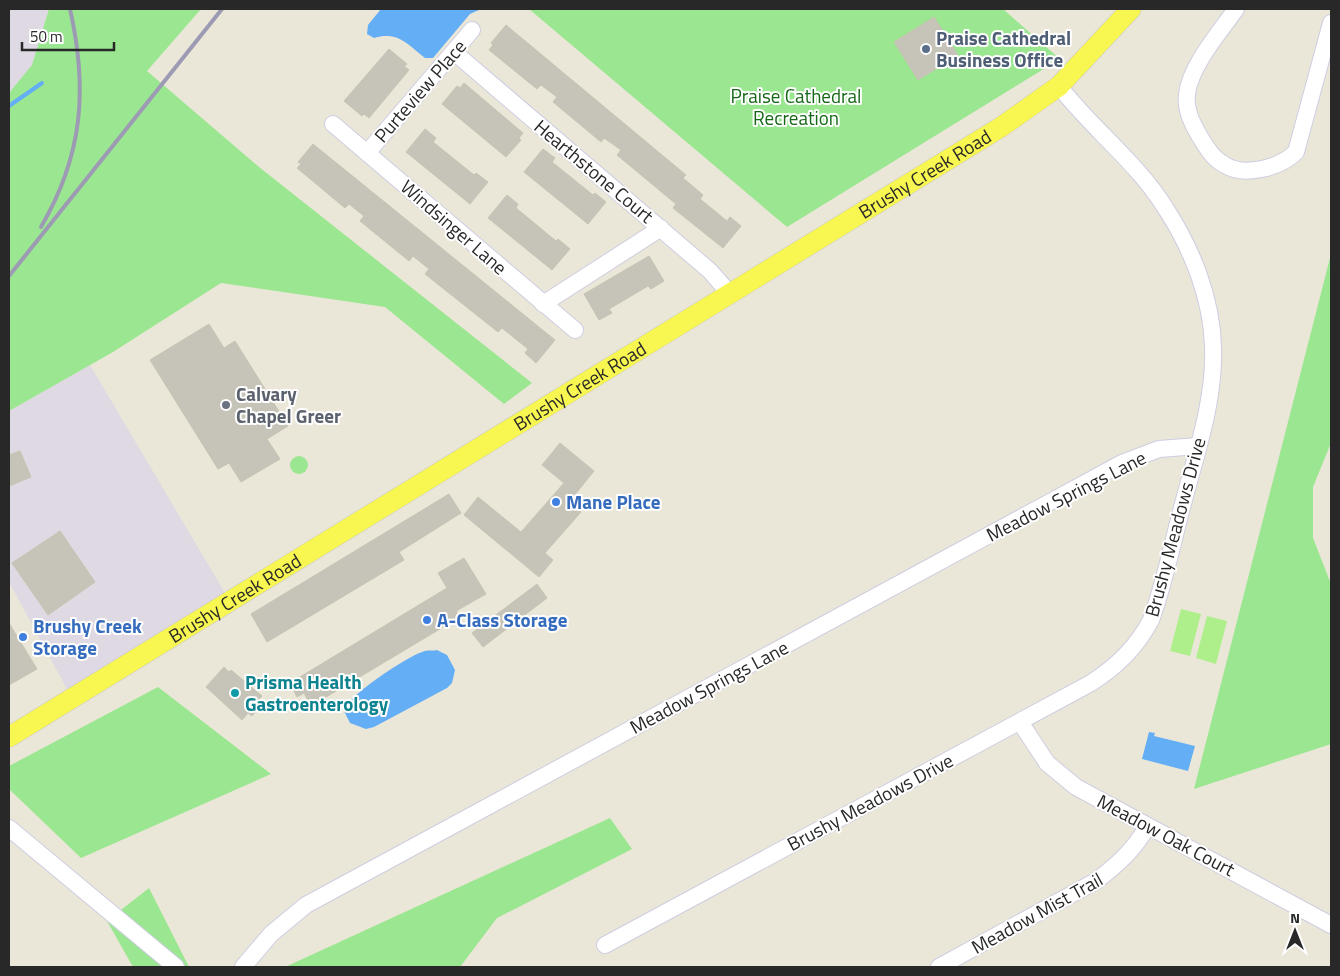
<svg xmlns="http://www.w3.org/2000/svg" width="1340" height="976" font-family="'Titillium Web',sans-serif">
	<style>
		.industrial { fill: #ded9e3 }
		.green { fill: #9be690 }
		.pitch { fill: #aeee8b }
		.water { fill: #63aef5 }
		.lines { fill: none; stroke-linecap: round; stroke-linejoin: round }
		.stream { stroke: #63aef5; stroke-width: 4 }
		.building { fill: #c6c4b8; stroke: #c6c4b2 }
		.minor-casing { stroke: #cecde2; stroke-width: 18 }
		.major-casing { stroke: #cbcbcb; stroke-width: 21 }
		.minor { stroke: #fff; stroke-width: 16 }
		.major { stroke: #f8f650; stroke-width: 20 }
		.rail { stroke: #9d9bb3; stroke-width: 4 }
		.service-dot { fill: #5c6f8a; stroke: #fff; stroke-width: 2 }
		.worship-dot { fill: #6b7280; stroke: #fff; stroke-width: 2 }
		.shop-dot { fill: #3f7fe0; stroke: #fff; stroke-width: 2 }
		.culture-dot { fill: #0f9aa8; stroke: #fff; stroke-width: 2 }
		.labels { text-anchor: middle; stroke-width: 4; stroke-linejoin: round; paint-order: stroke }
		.service-label { font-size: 19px; font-weight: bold; fill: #4e5e75; stroke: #fff; text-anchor: start }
		.street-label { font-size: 19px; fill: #282828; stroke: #fff }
		.park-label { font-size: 19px; fill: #156716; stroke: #fff }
		.worship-label { font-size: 19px; font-weight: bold; fill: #5b616d; stroke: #fff; text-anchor: start }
		.shop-label { font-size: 19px; font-weight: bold; fill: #366cbe; stroke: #fff; text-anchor: start }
		.culture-label { font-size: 19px; font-weight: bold; fill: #0d838f; stroke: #fff; text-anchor: start }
	</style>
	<rect width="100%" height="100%" fill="#ebe7d8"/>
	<g class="industrial">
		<polygon points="9,9 49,9 32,65 9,93"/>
		<polygon points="90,365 225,593 68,691 9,582 9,411"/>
	</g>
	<g class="green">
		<polygon points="49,9 201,9 147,71 259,167 532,383 504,404 385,307 221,283 113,352 9,411 9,93 32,65"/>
		<polygon points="529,9 1003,9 1060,59 787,227"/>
		<polygon points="1331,254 1331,443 1313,487 1313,538 1331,584 1331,744 1194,789"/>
		<circle cx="299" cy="465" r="9"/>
		<polygon points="158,687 271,774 81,858 9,789 9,766"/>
		<polygon points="610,818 632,849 497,918 460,967 285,967"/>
		<polygon points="149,888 189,967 133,967 107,921"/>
	</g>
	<g class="pitch">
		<polygon points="1181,609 1201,614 1190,656 1170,651"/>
		<polygon points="1207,616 1227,621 1216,664 1196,658"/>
	</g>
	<g class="water">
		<path d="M381,9H481L470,14L433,58H425C407,44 398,31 374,38L367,34L368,25Z"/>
		<path d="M437,650L447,655L455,670L452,683L447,688L374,727L366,729L350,723L344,711C347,696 409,655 425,651C429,650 434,651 437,650Z"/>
		<polygon points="1149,732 1155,733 1154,736 1195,746 1188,771 1142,759"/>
	</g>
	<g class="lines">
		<polyline class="stream" points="9,106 42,83"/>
	</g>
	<g class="building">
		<polygon points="934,17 958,55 918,80 894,42"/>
		<polygon points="506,25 686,175 683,178 703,195 700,199 727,221 730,217 741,226 723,248 673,208 676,204 617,155 621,150 604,138 601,142 553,102 557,97 541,85 537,89 489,50 493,45 491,43"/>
		<polygon points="389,49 407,64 404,66 409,70 369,118 364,114 362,116 344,101"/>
		<polygon points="464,83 523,133 519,138 521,140 506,157 442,104 457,86 460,88"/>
		<polygon points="425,129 436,138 433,142 474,175 476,173 488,182 470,204 406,152"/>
		<polygon points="313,144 555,340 536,363 525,353 528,349 502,328 498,332 425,274 429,269 413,256 409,261 360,221 364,216 349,204 345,208 297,168 301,164 298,162"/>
		<polygon points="543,149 555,158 552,162 593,195 595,193 606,202 588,224 524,172"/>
		<polygon points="507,195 518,204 516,208 556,241 558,239 570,249 552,270 488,218"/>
		<polygon points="649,256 664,281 651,289 648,286 609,309 612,313 599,320 584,294"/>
		<polygon points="209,324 224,348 235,341 288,426 267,439 280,459 241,482 229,463 218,469 150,360"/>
		<polygon points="560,443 594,471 569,502 581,512 545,553 553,560 539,577 464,515 478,497 521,532 564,483 542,465"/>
		<polygon points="20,451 31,477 9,486 9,455"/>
		<polygon points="449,494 461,513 399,552 404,560 267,642 251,614"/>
		<polygon points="60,531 95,582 48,615 12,563"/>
		<polygon points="464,558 486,594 456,611 460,617 311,706 304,693 297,697 290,683 447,588 438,573"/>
		<polygon points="537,584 547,598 483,647 472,633"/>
		<polygon points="9,623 37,669 9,685"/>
		<polygon points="224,667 229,672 231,670 262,696 256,703 260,707 252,716 248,713 242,720 206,687"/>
	</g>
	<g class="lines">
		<defs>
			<g id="minor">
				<path d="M1236,9C1220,32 1190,66 1187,94C1185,110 1192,123 1200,137C1207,148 1213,159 1225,165C1244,177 1280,168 1296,152L1331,23"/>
				<polyline points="454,52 710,271 730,294"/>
				<polyline points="333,124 575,330"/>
				<polyline points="367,153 472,30"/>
				<polyline points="543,304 661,228"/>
				<polyline points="1020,722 1047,763 1076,787 1331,925"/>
				<polyline points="9,828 176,967"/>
				<path d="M605,945L1091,683C1117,666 1136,648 1151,620C1165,582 1173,540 1184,500C1197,451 1215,399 1213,347C1212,299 1192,249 1166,209C1137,162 1092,129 1059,86"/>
				<polyline points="243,967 271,934 306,905 1122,463 1159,449 1198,446"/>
				<path d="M939,967L1096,881C1117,865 1134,850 1147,827"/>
			</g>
			<g id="major">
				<path id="s1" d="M9,737L1001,127L1059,86L1131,9"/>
			</g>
		</defs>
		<use href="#minor" class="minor-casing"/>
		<use href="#major" class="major-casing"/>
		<use href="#minor" class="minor"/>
		<use href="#major" class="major"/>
		<g class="rail">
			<path d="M41,227C83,155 88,89 70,9"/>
			<polyline points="9,276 222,9"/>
		</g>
	</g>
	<circle class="service-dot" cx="926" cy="49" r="5"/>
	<circle class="worship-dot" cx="226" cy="405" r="5"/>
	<g class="shop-dot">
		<circle cx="556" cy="502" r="5"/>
		<circle cx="427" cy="620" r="5"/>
		<circle cx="23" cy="637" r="5"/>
	</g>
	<circle class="culture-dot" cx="235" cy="693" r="5"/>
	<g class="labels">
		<g class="service-label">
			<text x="936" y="45">Praise Cathedral<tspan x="936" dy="22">Business Office</tspan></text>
		</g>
		<g class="street-label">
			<text transform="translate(420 91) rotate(-49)" y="7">Purteview Place</text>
			<text transform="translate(594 171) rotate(40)" y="7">Hearthstone Court</text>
			<text dy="7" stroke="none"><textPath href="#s1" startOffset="1075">Brushy Creek Road</textPath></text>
			<text transform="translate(454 227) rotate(41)" y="7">Windsinger Lane</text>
			<text dy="7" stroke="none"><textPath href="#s1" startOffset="670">Brushy Creek Road</textPath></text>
			<text transform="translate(1066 496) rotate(-27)" y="7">Meadow Springs Lane</text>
			<text transform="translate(1175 527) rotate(-75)" y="7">Brushy Meadows Drive</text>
			<text dy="7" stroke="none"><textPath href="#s1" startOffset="265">Brushy Creek Road</textPath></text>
			<text transform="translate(709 687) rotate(-28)" y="7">Meadow Springs Lane</text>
			<text transform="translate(870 802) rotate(-28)" y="7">Brushy Meadows Drive</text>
			<text transform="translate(1166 835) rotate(28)" y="7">Meadow Oak Court</text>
			<text transform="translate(1037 913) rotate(-29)" y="7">Meadow Mist Trail</text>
		</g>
		<g class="park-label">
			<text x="796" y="103">Praise Cathedral<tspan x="796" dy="22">Recreation</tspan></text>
		</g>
		<g class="worship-label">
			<text x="236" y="401">Calvary<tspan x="236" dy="22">Chapel Greer</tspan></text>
		</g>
		<g class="shop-label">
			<text x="566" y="509">Mane Place</text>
			<text x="437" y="627">A-Class Storage</text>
			<text x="33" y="633">Brushy Creek<tspan x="33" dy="22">Storage</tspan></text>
		</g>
		<g class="culture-label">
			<text x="245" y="689">Prisma Health<tspan x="245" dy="22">Gastroenterology</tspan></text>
		</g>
	</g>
	<rect width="1340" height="976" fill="none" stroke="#282828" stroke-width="20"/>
	<g transform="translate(1295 931)" stroke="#ffffff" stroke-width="4" paint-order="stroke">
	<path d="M0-4L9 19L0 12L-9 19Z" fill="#282828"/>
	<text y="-8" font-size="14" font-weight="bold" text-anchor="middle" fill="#282828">N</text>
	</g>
	<path d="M22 42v8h92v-8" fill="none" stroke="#282828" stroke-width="2.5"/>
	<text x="30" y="42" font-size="15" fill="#282828" stroke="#ffffff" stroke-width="4" paint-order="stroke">50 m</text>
</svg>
